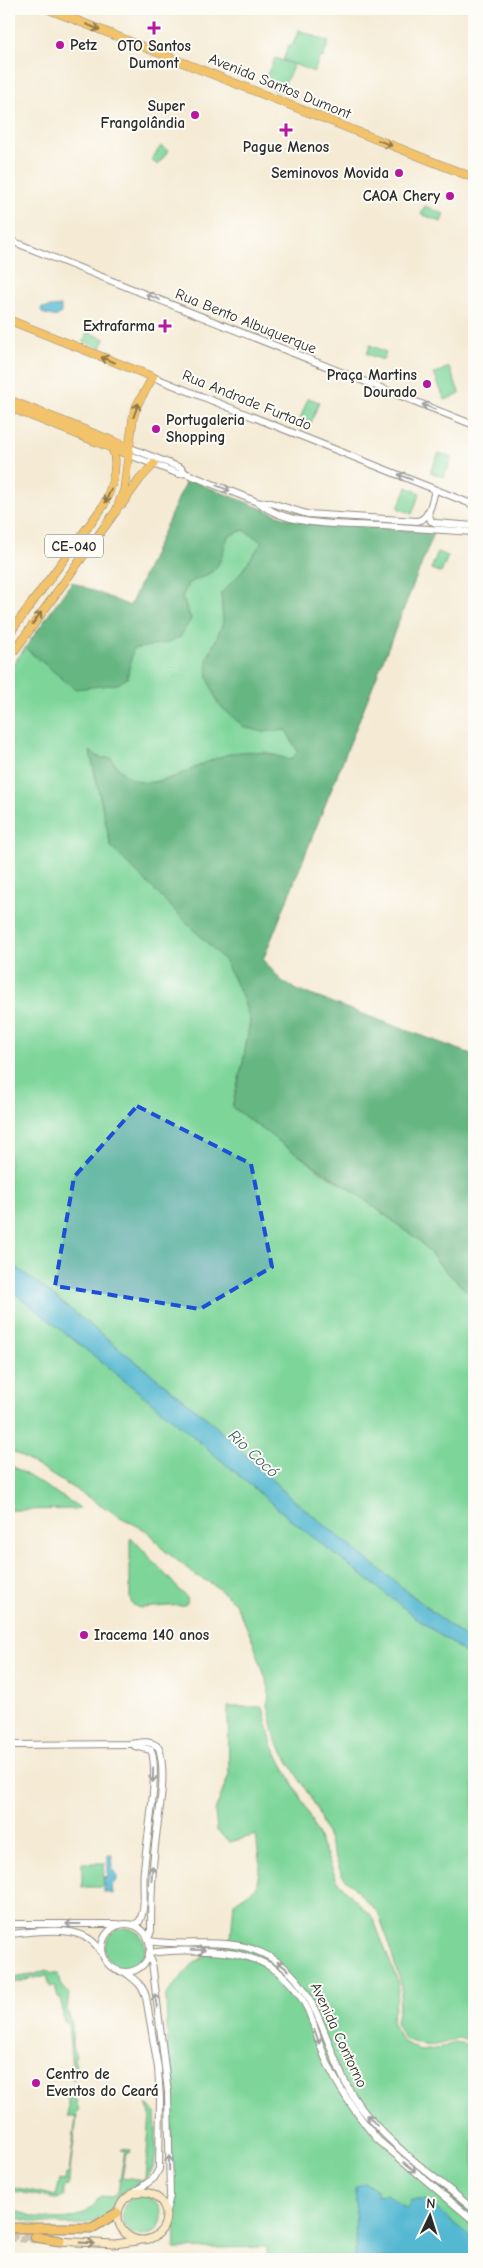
<svg xmlns="http://www.w3.org/2000/svg" width="483" height="2268" font-family="'Comic Neue',sans-serif">
	<style>
		.green { fill: #7dd59a; stroke: #548062 }
		.forest { fill: #66b682; stroke: #487056 }
		.water { fill: #54b8d2; stroke: #40727e }
		.lines { fill: none; stroke-linecap: round; stroke-linejoin: round }
		.secondary-tunnel { stroke: #cdc5b3; stroke-width: 7; stroke-dasharray: 7 3.5; stroke-linecap: butt }
		.trunk-tunnel { stroke: #cdc5b3; stroke-width: 9; stroke-dasharray: 9 4.5; stroke-linecap: butt }
		.tertiary-casing { stroke: #908b80; stroke-width: 8 }
		.secondary-casing { stroke: #908b80; stroke-width: 9 }
		.primary-casing { stroke: #908b80; stroke-width: 9 }
		.trunk-casing { stroke: #908b80; stroke-width: 11 }
		.tertiary { stroke: #fff; stroke-width: 6 }
		.secondary { stroke: #fae7c3; stroke-width: 7 }
		.primary { stroke: #f2c36a; stroke-width: 8 }
		.trunk { stroke: #f2c36a; stroke-width: 9 }
		.oneway { stroke: #8e774a }
		.oneway2 { stroke: #a0a0a0 }
		.oneway3 { stroke: #928977 }
		.marked { fill: #1d4ed8; fill-opacity: 0.2; stroke: #1d4ed8; stroke-width: 4; stroke-dasharray: 10 6; stroke-linejoin: round }
		.poi-dot { fill: #b5179e; stroke: #fdfcf7; stroke-width: 2 }
		.labels { text-anchor: middle; stroke-width: 4; stroke-linejoin: round; paint-order: stroke }
		.shield { fill: #fdfcf7; stroke: #6a6a68; stroke-width: 1 }
		.shield-label { font-size: 14px; font-weight: bold; fill: #2b2b2b }
		.poi-label { font-size: 15px; font-weight: bold; fill: #2b2b2b; stroke: #fdfcf7; text-anchor: end }
		.street-label { font-size: 15px; fill: #2b2b2b; stroke: #fdfcf7 }
		.water-label { font-size: 16px; font-style: italic; fill: #395c65; stroke: #fdfcf7 }
	</style>
	<rect width="100%" height="100%" fill="#fdfcf7"/>
	<filter id="ink" filterUnits="userSpaceOnUse"><feTurbulence type="fractalNoise" baseFrequency=".02" numOctaves="2"/><feDisplacementMap in="SourceGraphic" scale="10" xChannelSelector="R" yChannelSelector="G"/><feConvolveMatrix kernelMatrix="1 2 1 2 8 2 1 2 1" color-interpolation-filters="sRGB"/></filter>
	<filter id="wash" filterUnits="userSpaceOnUse"><feTurbulence type="fractalNoise" baseFrequency=".0096" numOctaves="4" result="noise"/><feDisplacementMap in="SourceGraphic" scale="20" xChannelSelector="R" yChannelSelector="G"/><feGaussianBlur stdDeviation="1.12" result="paint"/><feColorMatrix in="noise" values="0 0 0 0 0 0 0 0 0 0 0 0 0 0 0 0 0 1.4 0 .05"/><feComposite in="paint" operator="in"/></filter>
	<g filter="url(#wash)">
		<rect width="100%" height="100%" fill="#f5ebd5"/>
		<g class="green">
			<polygon points="299,30 329,42 323,58 320,57 314,72 283,60 289,45 292,46"/>
			<polygon points="275,58 294,65 280,93 262,84"/>
			<polygon points="161,146 168,151 158,165 151,160"/>
			<polygon points="425,206 444,214 441,222 421,214"/>
			<polygon points="87,332 105,339 101,348 83,341"/>
			<polygon points="370,345 386,352 383,360 367,354"/>
			<polygon points="449,367 460,394 445,400 434,374"/>
			<polygon points="308,398 319,402 311,423 300,419"/>
			<polygon points="439,453 452,458 444,477 430,472"/>
			<polygon points="407,487 420,493 412,514 398,508"/>
			<path d="M244,530L263,542L239,575L221,593L223,623L207,660L263,732L286,730L298,752L290,760L265,752L211,761L181,776L142,784L119,772L110,758H100L90,752L111,847L225,961L244,1001L250,1021L243,1063L232,1107L322,1172L350,1189L420,1241L442,1267L474,1298V1645L291,1498L209,1420L40,1285L9,1262V670L25,648L74,686L127,677L132,649L147,645L191,619L182,597L188,583C220,571 218,568 227,536Z"/>
			<polygon points="438,552 448,556 441,573 431,569"/>
			<path d="M9,1288L175,1421L295,1523L422,1622L474,1659V2042C455,2034 457,2040 440,2044C427,2048 416,2043 404,2039L396,2022L402,1987L379,1914L342,1875L315,1805L276,1741L268,1705L269,1688L251,1636L235,1603L214,1585L197,1576L164,1550L149,1532L122,1518L9,1449Z"/>
			<polygon points="9,1464 79,1507 79,1509 9,1510"/>
			<polygon points="132,1538 187,1598 187,1603 184,1605 140,1608 132,1604 130,1598 130,1539"/>
			<polygon points="228,1707 263,1707 272,1745 305,1806 338,1882 373,1918 399,1985 392,2021 402,2041 420,2051 442,2048 454,2042 473,2045 474,2048 474,2259 266,2259 266,2247 175,2249 166,1995 192,1965 231,1937 234,1903 256,1888 260,1867 256,1835 230,1842 217,1831 215,1811 229,1775"/>
			<polygon points="82,1863 105,1863 102,1887 82,1887"/>
			<circle cx="125" cy="1948" r="20"/>
			<polygon points="46,1970 52,1974 58,1974 60,1983 69,1994 67,2009 72,2025 72,2047 76,2055 74,2059 77,2069 73,2081 68,2022 64,2022 61,1998 58,1998 55,1986 50,1987 47,1975 9,1984 9,1980 11,1978 33,1975"/>
			<polygon points="64,2097 73,2097 77,2101 76,2104 79,2110 76,2114 77,2117 68,2186 64,2187 64,2197 55,2199 9,2190 9,2186 56,2196 60,2180 65,2181 66,2173 69,2173 76,2117 68,2117 68,2097"/>
			<path d="M146,2104L155,2113C156,2127 158,2159 152,2170C144,2187 135,2182 123,2192C115,2198 113,2210 105,2216C84,2231 31,2224 9,2215V2209C40,2219 81,2232 100,2196L110,2197L118,2192L125,2151L121,2150L122,2149L131,2150L130,2153H126L122,2177L145,2180L150,2114Z"/>
			<circle cx="142" cy="2216" r="20"/>
		</g>
		<path class="forest" d="M187,479L286,518L434,533L263,960L282,981L297,990L474,1055V1298L442,1267L420,1241L350,1189L288,1148L232,1107L243,1063L250,1021L244,1001L225,961L111,847L90,751L100,758H111C146,815 196,755 241,752C259,750 273,755 290,760L298,752L286,730L263,732L244,727L218,704L208,678L207,660L223,623L221,593L239,575L262,542L244,530L228,536C218,568 220,571 188,583L182,597L191,619L180,637L167,643L133,649L127,678L118,684L75,689L25,648L72,582L130,606Z"/>
		<g class="water">
			<polygon points="61,306 61,313 56,317 42,313 41,308"/>
			<polygon points="9,1262 40,1285 209,1420 291,1498 474,1645 474,1659 422,1622 295,1523 175,1421 9,1288"/>
			<polygon points="108,1854 112,1854 112,1868 117,1874 117,1880 112,1885 113,1894 104,1892 104,1877 108,1876"/>
			<polygon points="364,2183 377,2190 377,2195 386,2194 407,2209 411,2200 426,2200 474,2240 474,2259 355,2259 356,2187"/>
		</g>
	</g>
	<g filter="url(#ink)">
		<g class="lines">
			<polyline class="secondary-tunnel" points="9,2238 35,2240"/>
			<polyline class="trunk-tunnel" points="9,2234 35,2237"/>
			<defs>
				<g id="tertiary">
					<polyline points="9,240 474,425"/>
					<polyline points="153,377 474,505"/>
					<path d="M128,447L181,468L185,473L260,503C286,527 348,524 382,526C413,528 444,530 474,532"/>
					<polyline points="127,454 179,474 185,473"/>
					<path d="M260,503L268,502L307,514L417,521C430,519 432,501 435,490"/>
					<polyline points="428,512 431,521 436,523 474,526"/>
					<path d="M9,1745L129,1744C140,1743 151,1739 159,1748C167,1776 159,1810 156,1837C152,1868 151,1899 151,1931L148,1939"/>
					<circle cx="126" cy="1948" r="24"/>
					<polyline points="9,1924 118,1924"/>
					<path d="M133,1925L139,1922C147,1908 142,1886 144,1869C146,1846 160,1768 151,1750L135,1746"/>
					<path d="M9,1934C37,1932 85,1922 100,1951"/>
					<path d="M149,1941C186,1948 226,1936 262,1953C324,1981 322,2054 359,2105C388,2145 437,2178 474,2210"/>
					<path d="M149,1953C168,1950 187,1950 206,1951C252,1952 288,1967 308,2010C315,2026 319,2044 326,2060C339,2090 357,2115 378,2140L474,2221"/>
					<polyline points="149,1956 152,1962 168,2092 170,2196 166,2211"/>
					<path d="M126,1973C135,1980 143,1985 146,1997L158,2068L160,2099L159,2169L154,2178L135,2192"/>
				</g>
				<g id="secondary">
					<circle cx="142" cy="2216" r="24"/>
					<polyline points="57,2241 114,2244 138,2241"/>
				</g>
				<g id="primary">
					<polyline points="48,9 474,178"/>
					<polyline points="9,320 153,377 137,405 133,418 124,490 116,511 9,658"/>
					<polyline points="9,400 128,447"/>
					<polyline points="9,407 127,454"/>
					<polyline points="122,504 140,479 154,464"/>
					<path d="M9,634L104,505C111,489 120,465 112,448"/>
				</g>
				<g id="trunk">
					<polyline points="9,2228 92,2228 117,2213"/>
					<polyline points="35,2237 60,2241"/>
				</g>
			</defs>
			<use href="#tertiary" class="tertiary-casing"/>
			<use href="#secondary" class="secondary-casing"/>
			<use href="#primary" class="primary-casing"/>
			<use href="#trunk" class="trunk-casing"/>
			<use href="#tertiary" class="tertiary"/>
			<use href="#secondary" class="secondary"/>
			<use href="#primary" class="primary"/>
			<use href="#trunk" class="trunk"/>
		</g>
		<defs><path id="oneway-shaft" d="M-6 0H5M1.5-3L5.5 0L1.5 3" fill="none" stroke-width="1.6" stroke-linecap="round" stroke-linejoin="round" transform="scale(1.25)"/></defs>
		<g class="oneway">
			<use href="#oneway-shaft" transform="translate(93 27) rotate(22)"/>
			<use href="#oneway-shaft" transform="translate(385 143) rotate(22)"/>
			<use href="#oneway-shaft" transform="translate(108 360) rotate(-159)"/>
			<use href="#oneway-shaft" transform="translate(136 410) rotate(-70)"/>
			<use href="#oneway-shaft" transform="translate(108 496) rotate(113)"/>
			<use href="#oneway-shaft" transform="translate(37 618) rotate(-54)"/>
		</g>
		<g class="oneway2">
			<use href="#oneway-shaft" transform="translate(153 297) rotate(-158)"/>
			<use href="#oneway-shaft" transform="translate(429 407) rotate(-158)"/>
			<use href="#oneway-shaft" transform="translate(405 477) rotate(-158)"/>
			<use href="#oneway-shaft" transform="translate(223 488) rotate(22)"/>
			<use href="#oneway-shaft" transform="translate(153 1775) rotate(91)"/>
			<use href="#oneway-shaft" transform="translate(152 1873) rotate(-86)"/>
			<use href="#oneway-shaft" transform="translate(73 1924) rotate(180)"/>
			<use href="#oneway-shaft" transform="translate(198 1950) rotate(1)"/>
			<use href="#oneway-shaft" transform="translate(283 1966) rotate(-142)"/>
			<use href="#oneway-shaft" transform="translate(156 2001) rotate(-98)"/>
			<use href="#oneway-shaft" transform="translate(317 2037) rotate(71)"/>
			<use href="#oneway-shaft" transform="translate(372 2120) rotate(-132)"/>
			<use href="#oneway-shaft" transform="translate(169 2163) rotate(-91)"/>
			<use href="#oneway-shaft" transform="translate(410 2167) rotate(40)"/>
		</g>
		<use class="oneway3" href="#oneway-shaft" transform="translate(87 2243) rotate(3)"/>
	</g>
	<path class="marked" d="M137,1106L251,1164L272,1267L200,1309L55,1286L74,1177Z"/>
	<g class="poi-dot">
		<path d="M151.5 20.5h5v5h5v5h-5v5h-5v-5h-5v-5h5z"/>
		<circle cx="60" cy="45" r="5"/>
		<circle cx="195" cy="115" r="5"/>
		<path d="M283.5 122.5h5v5h5v5h-5v5h-5v-5h-5v-5h5z"/>
		<circle cx="399" cy="173" r="5"/>
		<circle cx="450" cy="196" r="5"/>
		<path d="M162.5 318.5h5v5h5v5h-5v5h-5v-5h-5v-5h5z"/>
		<circle cx="427" cy="384" r="5"/>
		<circle cx="156" cy="429" r="5"/>
		<circle cx="84" cy="1635" r="5"/>
		<circle cx="36" cy="2083" r="5"/>
	</g>
	<g class="labels">
		<rect class="shield" x="45" y="534.5" width="58" height="23" rx="4"/>
		<g class="shield-label">
			<text x="74" y="551">CE-040</text>
		</g>
		<g class="poi-label">
			<text x="70" y="50" text-anchor="start">Petz</text>
			<text x="154" y="51" text-anchor="middle">OTO Santos<tspan x="154" dy="17">Dumont</tspan></text>
			<text x="185" y="111">Super<tspan x="185" dy="17">Frangolândia</tspan></text>
			<text x="286" y="152" text-anchor="middle">Pague Menos</text>
			<text x="389" y="178">Seminovos Movida</text>
			<text x="440" y="201">CAOA Chery</text>
			<text x="155" y="331">Extrafarma</text>
			<text x="417" y="380">Praça Martins<tspan x="417" dy="17">Dourado</tspan></text>
			<text x="166" y="425" text-anchor="start">Portugaleria<tspan x="166" dy="17">Shopping</tspan></text>
			<text x="94" y="1640" text-anchor="start">Iracema 140 anos</text>
			<text x="46" y="2079" text-anchor="start">Centro de<tspan x="46" dy="17">Eventos do Ceará</tspan></text>
		</g>
		<g class="street-label">
			<text transform="translate(280 86) rotate(22)" y="5">Avenida Santos Dumont</text>
			<text transform="translate(246 321) rotate(22)" y="5">Rua Bento Albuquerque</text>
			<text transform="translate(247 400) rotate(22)" y="5">Rua Andrade Furtado</text>
			<text transform="translate(339 2035) rotate(65)" y="5">Avenida Contorno</text>
		</g>
		<g class="water-label">
			<text transform="translate(254 1453) rotate(43)" y="6">Rio Cocó</text>
		</g>
	</g>
	<rect width="483" height="2268" fill="none" stroke="#fdfcf7" stroke-width="30"/>
	<g transform="translate(430 2216) rotate(4)" stroke="#fdfcf7" stroke-width="4" paint-order="stroke">
	<path d="M0-4L9 19L0 12L-9 19Z" fill="#2b2b2b"/>
	<text y="-8" font-size="14" font-weight="bold" text-anchor="middle" fill="#2b2b2b">N</text>
	</g>
</svg>
